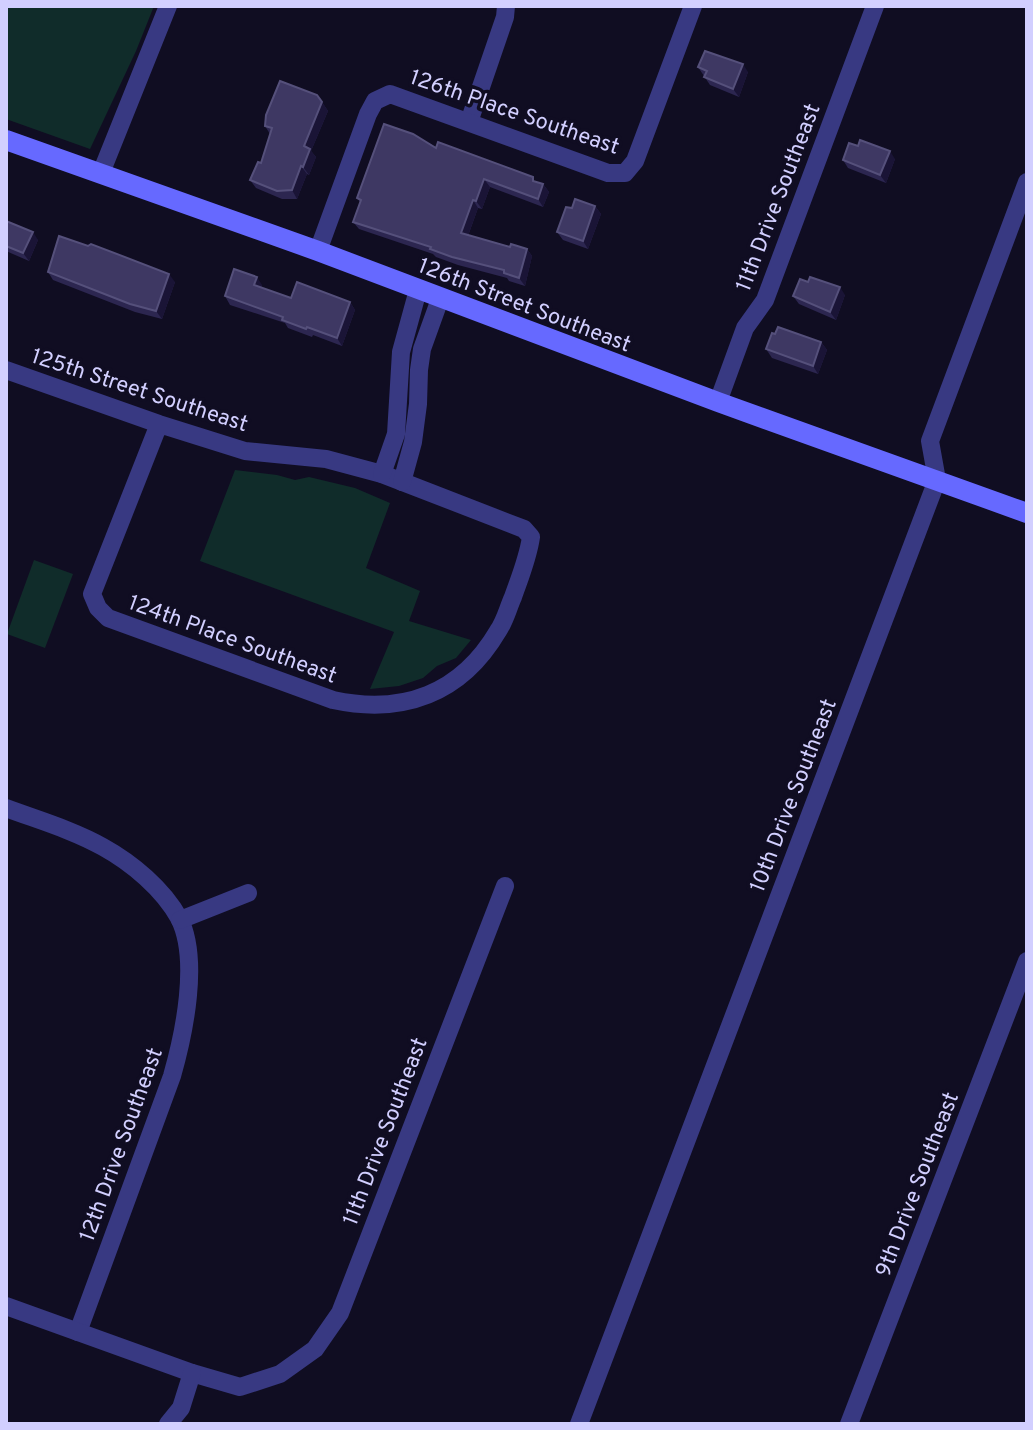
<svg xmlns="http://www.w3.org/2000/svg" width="1033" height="1430" font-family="Overpass,sans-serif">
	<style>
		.green { fill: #102c2a }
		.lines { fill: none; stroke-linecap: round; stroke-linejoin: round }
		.street { stroke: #383982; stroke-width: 18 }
		.secondary { stroke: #6669ff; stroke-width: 20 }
		.wall { fill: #2c2650 }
		.shaded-wall { fill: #1a1436 }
		.building { fill: #3e3863; stroke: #55507b; stroke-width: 2 }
		.labels { text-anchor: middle; stroke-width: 7; stroke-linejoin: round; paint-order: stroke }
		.street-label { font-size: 22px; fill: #d2cfff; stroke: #100d22 }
	</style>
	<rect width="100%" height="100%" fill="#100d22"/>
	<g class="green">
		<polygon points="6,6 154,6 136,51 90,149 6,119"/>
		<polygon points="235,470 277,475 295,480 309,477 355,488 390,503 366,568 420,591 409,621 471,640 456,658 437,666 423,678 399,686 370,689 394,632 200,561"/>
		<polygon points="34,560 73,574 45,648 7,634"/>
	</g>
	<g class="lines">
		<g class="street">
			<polyline points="469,122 505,17 506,6"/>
			<polyline points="101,173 168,6"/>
			<polyline points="318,251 368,114 375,101 390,94 608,173 625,173 635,161 693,6"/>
			<path d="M6,370L159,424L245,451L326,459L382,474L524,529L531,537C528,558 520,577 513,597C508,608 505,621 498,631C461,694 403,715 333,700L108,618L98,608L92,594L159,424"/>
			<polyline points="718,402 745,328 765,300 875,6"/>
			<polyline points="382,474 396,434 401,352 418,290"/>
			<polyline points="402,482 413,442 418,404 419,370 422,349 440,299"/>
			<path d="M6,808C38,820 73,830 103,847C132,863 163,889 179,918C200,959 184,1034 172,1076L78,1332"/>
			<polyline points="180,920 248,893"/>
			<polyline points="6,1306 192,1373 240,1387 280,1374 315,1349 340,1313 505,886"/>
			<polyline points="168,1424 181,1408 192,1373"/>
			<polyline points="579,1424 937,480 930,441 1027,182"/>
			<polyline points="849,1424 1027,961"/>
		</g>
		<polyline class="secondary" points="6,140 318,251 718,402 1027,513"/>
	</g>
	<g class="wall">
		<polygon points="698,67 748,72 739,97 710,85"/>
		<polygon points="317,95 328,111 311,151 316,157 309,175 307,174 297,199 282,199 256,188 250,180 261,163 270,134 265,126"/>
		<polygon points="436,148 543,184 549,192 543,207 490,187 482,209 478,208 468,236 510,247 527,249 532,256 525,286 509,281 507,278 458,265 436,257 433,254 359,229 353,222 360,202 357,198"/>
		<polygon points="895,159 886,183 848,168 843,160"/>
		<polygon points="595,206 601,214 588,249 563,240 557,232 572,208"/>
		<polygon points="6,221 38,240 29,261 6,251"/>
		<polygon points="48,272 175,282 162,319 135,312 53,280"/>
		<polygon points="262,285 261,288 291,298 350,302 355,310 342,346 313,335 312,337 288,328 285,323 230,305 225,296"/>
		<polygon points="845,295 836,320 799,304 793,296"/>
		<polygon points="821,342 827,350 818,374 772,358 766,349"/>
	</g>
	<g class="shaded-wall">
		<polygon points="743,64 748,72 739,97 733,89"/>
		<polygon points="322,102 328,111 311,151 316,157 309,175 303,167 304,146"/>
		<polygon points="890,151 895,159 886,183 880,175"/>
		<polygon points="301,166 307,174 297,199 292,190"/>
		<polygon points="484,179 490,187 482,209 476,201"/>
		<polygon points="543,184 549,192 543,207 538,199"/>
		<polygon points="473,200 478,208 466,241 461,233"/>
		<polygon points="595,206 601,214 588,249 583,241"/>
		<polygon points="33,232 38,240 29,261 23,253"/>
		<polygon points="527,249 532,256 525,286 519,278"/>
		<polygon points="169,274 175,282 162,319 156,311"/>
		<polygon points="257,277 262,285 260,293 254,285"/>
		<polygon points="840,287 845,295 836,320 830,312"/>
		<polygon points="350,302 355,310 342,346 337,338"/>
		<polygon points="821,342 827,350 818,374 813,366"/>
	</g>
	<g class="building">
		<polygon points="705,51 743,64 733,89 704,77 707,71 698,67"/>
		<polygon points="280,81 317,95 322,102 304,146 310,149 303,167 301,166 292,190 277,191 250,180 258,162 261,163 272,128 265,126 266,115"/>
		<polygon points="384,124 413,134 436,148 438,142 533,177 533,181 543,184 538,199 484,179 476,201 473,200 461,233 510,247 511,244 527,249 519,278 504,273 504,270 452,257 430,249 431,247 353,222 361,200 357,198"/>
		<polygon points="860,140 890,151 880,175 843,160 849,143 858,146"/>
		<polygon points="575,199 595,206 583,241 557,232 566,207 572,208"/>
		<polygon points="6,221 33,232 23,253 6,246"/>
		<polygon points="59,236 88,246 91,244 169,274 156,311 130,304 48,272"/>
		<polygon points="234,269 257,277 254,285 291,298 297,282 350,302 337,338 307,327 306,329 282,320 283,317 225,296"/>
		<polygon points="810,277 840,287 830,312 793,296 800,279 808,282"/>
		<polygon points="778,327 821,342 813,366 766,349 772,333 775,334"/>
	</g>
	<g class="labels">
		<g class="street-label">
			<text transform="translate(515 111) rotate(19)" y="8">126th Place Southeast</text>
			<text transform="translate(777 197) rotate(-69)" y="8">11th Drive Southeast</text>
			<text transform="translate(525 304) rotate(21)" y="8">126th Street Southeast</text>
			<text transform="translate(140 389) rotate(18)" y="8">125th Street Southeast</text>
			<text transform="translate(233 638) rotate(20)" y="8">124th Place Southeast</text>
			<text transform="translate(792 795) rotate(-69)" y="8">10th Drive Southeast</text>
			<text transform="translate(384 1131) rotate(-69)" y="8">11th Drive Southeast</text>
			<text transform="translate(120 1144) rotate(-70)" y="8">12th Drive Southeast</text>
			<text transform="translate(916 1184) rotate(-69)" y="8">9th Drive Southeast</text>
		</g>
	</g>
	<rect width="1033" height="1430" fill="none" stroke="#d2cfff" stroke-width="16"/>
</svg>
